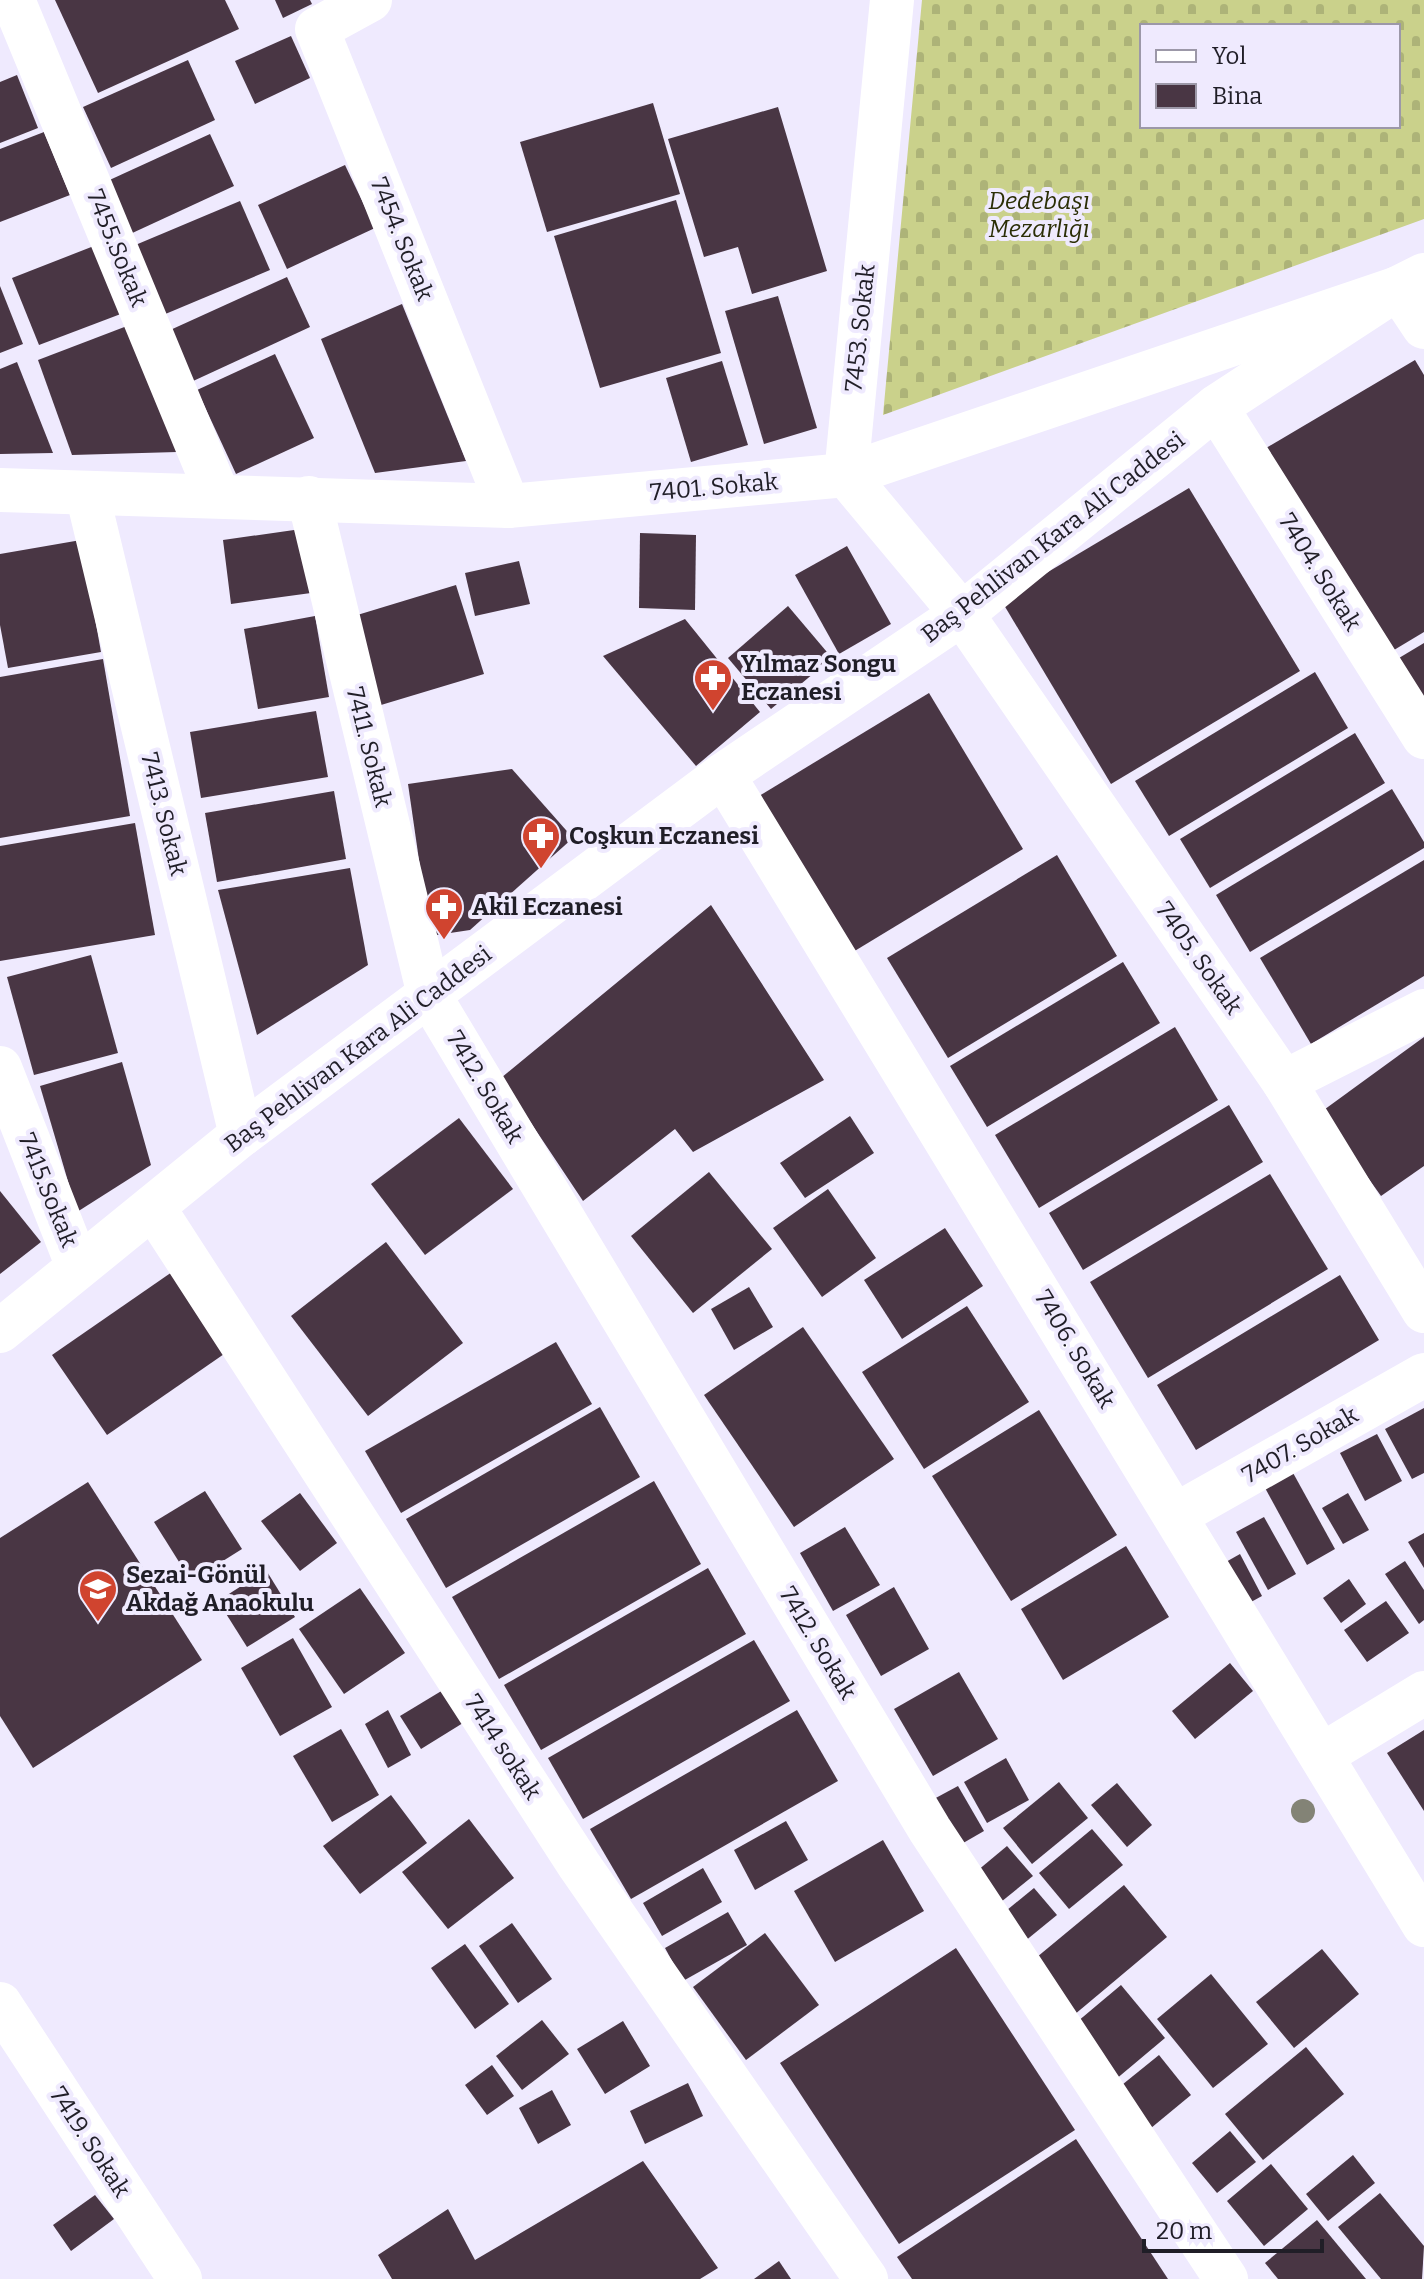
<svg xmlns="http://www.w3.org/2000/svg" width="1424" height="2279" font-family="Bitter,serif">
	<style>
		.cemetery { fill: url(#cemetery-stones); fill-rule: evenodd }
		.building { fill: #493644 }
		.lines { fill: none; stroke-linecap: round; stroke-linejoin: round }
		.street { stroke: #fff; stroke-width: 44 }
		.tree { fill: #838376 }
		.labels { text-anchor: middle; stroke-width: 8; stroke-linejoin: round; paint-order: stroke }
		.park-label { font-size: 24px; font-style: italic; fill: #2b2e06; stroke: #efeafe }
		.street-label { font-size: 24px; fill: #201e27; stroke: #efeafe }
		.poi-label { font-size: 24px; font-weight: bold; fill: #201e27; stroke: #efeafe; text-anchor: start }
	</style>
	<defs>
		<pattern id="cemetery-stones" width="16" height="16" patternUnits="userSpaceOnUse" patternTransform="scale(2)"><rect width="16" height="16" fill="#cad18b"/><path d="M2 7V4a2 2 0 0 1 4 0v3zM10 15v-3a2 2 0 0 1 4 0v3z" fill="#adb378"/></pattern>
	</defs>
	<rect width="100%" height="100%" fill="#efeafe"/>
	<path class="cemetery" d="M922,0H1424V219L883,415ZM1142,26H1398V126H1142Z"/>
	<g class="building">
		<polygon points="55,0 225,0 239,29 98,93"/>
		<polygon points="275,0 310,0 312,4 283,18"/>
		<polygon points="291,36 310,78 255,104 235,61"/>
		<polygon points="188,60 215,120 111,168 83,107"/>
		<polygon points="17,75 38,128 0,143 0,82"/>
		<polygon points="653,103 680,194 547,232 520,142"/>
		<polygon points="778,107 827,271 752,294 738,247 704,257 668,139"/>
		<polygon points="44,132 70,195 0,222 0,149"/>
		<polygon points="210,134 234,186 128,235 103,183"/>
		<polygon points="345,165 375,228 287,269 258,205"/>
		<polygon points="676,200 721,353 600,388 554,236"/>
		<polygon points="240,201 270,270 163,315 133,246"/>
		<polygon points="99,244 126,312 39,345 12,278"/>
		<polygon points="287,277 310,327 191,382 168,331"/>
		<polygon points="0,286 23,344 0,353"/>
		<polygon points="778,296 817,428 764,444 725,311"/>
		<polygon points="402,304 466,461 375,473 321,339"/>
		<polygon points="127,326 177,452 72,455 38,360"/>
		<polygon points="275,354 314,438 236,474 197,390"/>
		<polygon points="1415,360 1424,375 1424,632 1389,653 1266,448"/>
		<polygon points="722,361 748,445 691,462 666,378"/>
		<polygon points="17,362 53,453 0,454 0,369"/>
		<polygon points="1189,488 1300,671 1111,784 1001,600"/>
		<polygon points="301,529 311,593 231,604 223,540"/>
		<polygon points="640,533 696,535 695,610 639,608"/>
		<polygon points="81,540 101,652 8,668 0,625 0,554"/>
		<polygon points="847,546 891,624 839,654 795,575"/>
		<polygon points="519,561 530,604 475,616 465,573"/>
		<polygon points="456,585 484,674 381,705 354,616"/>
		<polygon points="788,606 832,658 771,709 728,658"/>
		<polygon points="315,616 329,697 258,709 244,629"/>
		<polygon points="685,619 760,712 696,766 603,656"/>
		<polygon points="1424,643 1424,700 1399,658"/>
		<polygon points="103,659 130,816 0,838 0,677"/>
		<polygon points="1315,672 1348,728 1169,836 1135,781"/>
		<polygon points="929,693 1023,849 853,952 759,796"/>
		<polygon points="316,711 328,777 201,798 190,732"/>
		<polygon points="1355,733 1385,783 1210,888 1180,839"/>
		<polygon points="512,769 573,838 470,930 430,936 408,784"/>
		<polygon points="1392,789 1424,842 1424,848 1250,952 1216,895"/>
		<polygon points="334,791 346,859 217,882 205,813"/>
		<polygon points="135,823 155,935 0,961 0,846"/>
		<polygon points="1057,855 1117,956 948,1058 887,958"/>
		<polygon points="1424,860 1424,976 1311,1044 1260,958"/>
		<polygon points="350,868 368,965 257,1035 218,890"/>
		<polygon points="711,905 824,1080 693,1152 675,1129 583,1201 501,1078"/>
		<polygon points="91,955 118,1053 34,1075 7,977"/>
		<polygon points="1123,962 1160,1023 987,1127 950,1066"/>
		<polygon points="1175,1027 1218,1100 1039,1208 995,1135"/>
		<polygon points="1424,1037 1424,1166 1381,1196 1321,1112"/>
		<polygon points="122,1062 151,1165 77,1212 40,1086"/>
		<polygon points="1229,1105 1263,1162 1083,1270 1049,1213"/>
		<polygon points="850,1116 874,1153 805,1198 780,1163"/>
		<polygon points="459,1118 513,1189 425,1255 371,1184"/>
		<polygon points="709,1172 772,1249 693,1313 631,1236"/>
		<polygon points="1270,1174 1328,1269 1148,1378 1090,1282"/>
		<polygon points="828,1189 876,1258 822,1297 773,1228"/>
		<polygon points="0,1191 41,1242 0,1274"/>
		<polygon points="945,1228 983,1286 902,1339 864,1280"/>
		<polygon points="386,1242 463,1343 368,1416 291,1316"/>
		<polygon points="172,1272 227,1352 107,1435 52,1355"/>
		<polygon points="1340,1275 1379,1340 1196,1450 1157,1385"/>
		<polygon points="749,1287 773,1327 734,1350 711,1309"/>
		<polygon points="967,1306 1029,1402 924,1469 862,1372"/>
		<polygon points="803,1327 894,1459 794,1527 704,1395"/>
		<polygon points="556,1342 592,1404 401,1513 365,1451"/>
		<polygon points="600,1407 640,1477 446,1588 406,1519"/>
		<polygon points="1424,1408 1424,1473 1412,1479 1385,1429"/>
		<polygon points="1039,1410 1117,1535 1011,1601 932,1476"/>
		<polygon points="1377,1434 1402,1481 1365,1501 1340,1453"/>
		<polygon points="1292,1471 1335,1549 1307,1565 1264,1486"/>
		<polygon points="654,1481 701,1564 499,1679 452,1597"/>
		<polygon points="88,1482 202,1660 33,1768 0,1716 0,1538"/>
		<polygon points="205,1491 242,1549 191,1581 154,1522"/>
		<polygon points="300,1493 337,1543 300,1571 261,1521"/>
		<polygon points="1348,1493 1369,1530 1343,1544 1322,1508"/>
		<polygon points="1264,1517 1296,1574 1268,1590 1236,1532"/>
		<polygon points="845,1527 880,1585 833,1611 800,1553"/>
		<polygon points="1424,1533 1424,1568 1408,1542"/>
		<polygon points="1126,1546 1169,1617 1063,1680 1021,1609"/>
		<polygon points="1240,1554 1262,1596 1240,1608 1217,1567"/>
		<polygon points="1405,1561 1424,1590 1424,1620 1419,1624 1385,1574"/>
		<polygon points="708,1568 746,1634 541,1750 504,1685"/>
		<polygon points="266,1570 295,1617 247,1647 218,1601"/>
		<polygon points="1349,1579 1366,1604 1341,1623 1323,1598"/>
		<polygon points="894,1587 929,1649 881,1676 846,1615"/>
		<polygon points="360,1588 405,1653 344,1694 299,1629"/>
		<polygon points="1386,1601 1409,1633 1367,1662 1344,1630"/>
		<polygon points="293,1638 332,1707 280,1736 241,1668"/>
		<polygon points="754,1640 790,1701 583,1819 548,1758"/>
		<polygon points="1230,1663 1253,1691 1195,1739 1172,1711"/>
		<polygon points="959,1672 998,1739 933,1776 894,1709"/>
		<polygon points="443,1690 463,1723 421,1749 400,1716"/>
		<polygon points="388,1710 411,1755 388,1768 365,1724"/>
		<polygon points="797,1710 838,1781 631,1899 590,1829"/>
		<polygon points="341,1729 379,1795 332,1822 293,1756"/>
		<polygon points="1424,1730 1424,1811 1387,1753"/>
		<polygon points="1006,1758 1029,1800 987,1823 964,1782"/>
		<polygon points="1059,1782 1088,1818 1032,1864 1003,1828"/>
		<polygon points="1117,1783 1152,1825 1127,1847 1091,1805"/>
		<polygon points="958,1786 984,1831 958,1846 932,1800"/>
		<polygon points="391,1795 427,1843 360,1894 323,1846"/>
		<polygon points="469,1819 514,1878 448,1929 402,1872"/>
		<polygon points="786,1821 808,1860 755,1890 734,1850"/>
		<polygon points="1092,1829 1123,1865 1069,1909 1039,1873"/>
		<polygon points="883,1840 924,1911 835,1962 794,1891"/>
		<polygon points="1007,1846 1033,1876 996,1906 971,1876"/>
		<polygon points="703,1868 722,1902 662,1936 643,1903"/>
		<polygon points="1124,1885 1167,1937 1074,2015 1031,1962"/>
		<polygon points="1034,1888 1057,1915 1019,1946 996,1919"/>
		<polygon points="728,1912 747,1945 683,1981 665,1948"/>
		<polygon points="512,1923 552,1979 518,2003 479,1946"/>
		<polygon points="765,1933 819,2005 746,2060 693,1987"/>
		<polygon points="465,1944 509,2004 475,2029 431,1968"/>
		<polygon points="956,1948 1075,2130 899,2244 780,2063"/>
		<polygon points="1322,1949 1359,1994 1294,2048 1256,2002"/>
		<polygon points="1211,1974 1268,2044 1213,2088 1157,2019"/>
		<polygon points="1121,1985 1165,2038 1115,2080 1071,2027"/>
		<polygon points="542,2020 569,2054 522,2090 496,2056"/>
		<polygon points="623,2021 650,2066 605,2094 577,2049"/>
		<polygon points="1306,2047 1344,2094 1263,2160 1225,2114"/>
		<polygon points="1159,2055 1191,2095 1145,2133 1112,2093"/>
		<polygon points="492,2065 514,2096 487,2115 465,2085"/>
		<polygon points="688,2083 703,2116 645,2144 630,2111"/>
		<polygon points="552,2090 571,2125 538,2144 519,2108"/>
		<polygon points="1230,2131 1256,2162 1217,2193 1192,2163"/>
		<polygon points="1076,2139 1168,2279 912,2279 897,2257"/>
		<polygon points="1353,2155 1375,2183 1328,2221 1306,2194"/>
		<polygon points="643,2161 718,2268 700,2279 392,2279 378,2255 448,2209 475,2260"/>
		<polygon points="1271,2164 1308,2209 1264,2246 1227,2201"/>
		<polygon points="1380,2193 1424,2246 1422,2279 1381,2279 1338,2227"/>
		<polygon points="95,2195 114,2219 71,2251 53,2225"/>
		<polygon points="1317,2220 1366,2279 1278,2279 1265,2263"/>
		<polygon points="779,2261 791,2279 754,2279"/>
	</g>
	<g class="lines">
		<g class="street">
			<polyline points="13,0 218,496"/>
			<polyline points="370,0 317,29 508,506"/>
			<polyline points="892,0 846,475 962,614 1284,1082 1424,1311"/>
			<polyline points="1216,407 1424,737"/>
			<polyline points="0,490 508,506 846,475 1398,288 1424,327"/>
			<polyline points="87,493 241,1135"/>
			<polyline points="309,498 429,995 930,1830 1226,2279"/>
			<polyline points="723,775 1424,1925"/>
			<polyline points="0,1068 78,1267"/>
			<polyline points="1284,1082 1424,1011"/>
			<polyline points="153,1207 579,1865 866,2279"/>
			<polyline points="0,1331 241,1135 723,775 962,614 1216,407 1398,288 1424,275"/>
			<polyline points="1176,1515 1424,1375"/>
			<polyline points="1322,1755 1424,1693"/>
			<polyline points="0,2004 180,2279"/>
		</g>
	</g>
	<circle class="tree" cx="1303" cy="1811" r="12"/>
	<defs>
		<symbol id="pharmacy-pin" viewBox="-11 -11 22 30"><path d="M0 17L-7.5 6A9.5 9.5 0 1 1 7.5 6Z" fill="#d0442f" stroke="#efeafe"/><path d="M-2-6h4v4h4v4h-4v4h-4v-4h-4v-4h4Z" fill="#fff"/></symbol>
		<symbol id="school-pin" viewBox="-11 -11 22 30"><path d="M0 17L-7.5 6A9.5 9.5 0 1 1 7.5 6Z" fill="#d0442f" stroke="#efeafe"/><path d="M0-5L7-2L0 1L-7-2ZM-4 1L0 2.5L4 1V4Q0 6-4 4Z" fill="#fff"/></symbol>
	</defs>
	<g fill-rule="evenodd">
		<use href="#pharmacy-pin" x="691" y="656" width="44" height="60"/>
		<use href="#pharmacy-pin" x="519" y="814" width="44" height="60"/>
		<use href="#pharmacy-pin" x="422" y="885" width="44" height="60"/>
		<use href="#school-pin" x="76" y="1567" width="44" height="60"/>
	</g>
	<g class="labels">
		<g class="park-label">
			<text x="1039" y="209">Dedebaşı<tspan x="1039" dy="28">Mezarlığı</tspan></text>
		</g>
		<g class="street-label">
			<text transform="translate(402 239) rotate(68)" y="8">7454. Sokak</text>
			<text transform="translate(117 248) rotate(68)" y="8">7455.Sokak</text>
			<text transform="translate(860 328) rotate(-84)" y="8">7453. Sokak</text>
			<text transform="translate(714 487) rotate(-5)" y="8">7401. Sokak</text>
			<text transform="translate(1053 537) rotate(-38)" y="8">Baş Pehlivan Kara Ali Caddesi</text>
			<text transform="translate(1320 572) rotate(58)" y="8">7404. Sokak</text>
			<text transform="translate(369 747) rotate(76)" y="8">7411. Sokak</text>
			<text transform="translate(164 814) rotate(76)" y="8">7413. Sokak</text>
			<text transform="translate(1199 958) rotate(55)" y="8">7405. Sokak</text>
			<text transform="translate(358 1049) rotate(-37)" y="8">Baş Pehlivan Kara Ali Caddesi</text>
			<text transform="translate(485 1087) rotate(59)" y="8">7412. Sokak</text>
			<text transform="translate(48 1190) rotate(68)" y="8">7415.Sokak</text>
			<text transform="translate(1075 1349) rotate(59)" y="8">7406. Sokak</text>
			<text transform="translate(1300 1445) rotate(-30)" y="8">7407. Sokak</text>
			<text transform="translate(818 1643) rotate(59)" y="8">7412. Sokak</text>
			<text transform="translate(503 1747) rotate(57)" y="8">7414 sokak</text>
			<text transform="translate(90 2142) rotate(57)" y="8">7419. Sokak</text>
		</g>
		<g class="poi-label">
			<text x="741" y="672">Yılmaz Songu<tspan x="741" dy="28">Eczanesi</tspan></text>
			<text x="569" y="844">Coşkun Eczanesi</text>
			<text x="472" y="915">Akil Eczanesi</text>
			<text x="126" y="1583">Sezai-Gönül<tspan x="126" dy="28">Akdağ Anaokulu</tspan></text>
		</g>
	</g>
	<rect x="1140" y="24" width="260" height="104" fill="#efeafe" stroke="#9c98a8" stroke-width="2"/>
	<rect x="1156" y="50" width="40" height="12" fill="#ffffff" stroke="#9c98a8" stroke-width="2"/>
	<text x="1212" y="64" font-size="24" fill="#201e27">Yol</text>
	<rect x="1156" y="84" width="40" height="24" fill="#493644" stroke="#9c98a8" stroke-width="2"/>
	<text x="1212" y="104" font-size="24" fill="#201e27">Bina</text>
	<path d="M1144 2239v12h178v-12" fill="none" stroke="#201e27" stroke-width="4"/>
	<text x="1156" y="2239" font-size="24" fill="#201e27" stroke="#efeafe" stroke-width="6" paint-order="stroke">20 m</text>
</svg>
